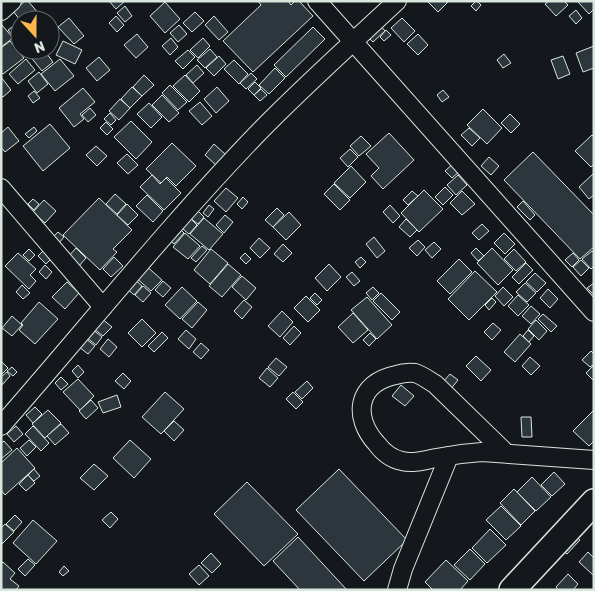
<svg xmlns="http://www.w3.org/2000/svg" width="595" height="591" font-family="Rubik,sans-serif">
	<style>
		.building { fill: #2c363c; stroke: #d8e6dc }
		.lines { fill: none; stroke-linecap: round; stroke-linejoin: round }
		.minor-casing { stroke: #d8e6dc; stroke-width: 20 }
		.highway-casing { stroke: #d8e6dc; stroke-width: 28 }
		.minor { stroke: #14181c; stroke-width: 18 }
		.highway { stroke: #14181c; stroke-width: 25 }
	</style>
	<rect width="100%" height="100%" fill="#14181c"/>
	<g class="building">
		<polygon points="25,1 28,1 44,20 20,20 13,11"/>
		<polygon points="109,1 125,1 116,9"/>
		<polygon points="258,1 288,1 291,5 295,1 299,1 313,16 253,72 223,41 261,5"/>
		<polygon points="427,1 449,1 438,12"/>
		<polygon points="476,1 477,1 481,5 476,11 471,6"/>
		<polygon points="549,1 564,1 568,5 556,16 545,4"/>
		<polygon points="580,1 594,1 594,9 589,14 578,2"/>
		<polygon points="165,2 180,19 165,33 150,16"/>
		<polygon points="125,6 132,16 125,22 117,13"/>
		<polygon points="576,10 582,18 576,24 569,16"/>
		<polygon points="195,12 204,21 192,32 183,23"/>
		<polygon points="116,16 124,25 117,32 109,23"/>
		<polygon points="214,16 228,32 219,40 205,25"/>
		<polygon points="69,18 84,36 74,44 58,27"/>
		<polygon points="402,18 415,31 404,42 391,28"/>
		<polygon points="377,21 385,31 373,42 364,33"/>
		<polygon points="1,24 13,38 1,47"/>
		<polygon points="16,24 20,28 20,33 14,37 8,30"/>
		<polygon points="179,25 187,34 178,42 170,33"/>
		<polygon points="313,27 325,39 286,77 274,65"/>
		<polygon points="386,30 391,35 384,41 380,37"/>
		<polygon points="137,34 148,47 136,58 124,45"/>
		<polygon points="418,34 428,45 418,55 407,44"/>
		<polygon points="171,38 178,47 170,55 162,46"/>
		<polygon points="203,38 210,46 198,58 190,50"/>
		<polygon points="10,41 24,58 3,74 1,72 1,48"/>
		<polygon points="63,41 82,50 75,64 56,55"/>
		<polygon points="594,46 594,68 583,72 576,53"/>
		<polygon points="210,49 217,57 205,68 197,60"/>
		<polygon points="25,50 44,50 53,62 42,71"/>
		<polygon points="188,50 195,57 183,69 175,61"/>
		<polygon points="504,54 511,63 503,68 497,60"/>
		<polygon points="219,56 226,64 214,76 206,68"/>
		<polygon points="563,56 570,74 558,79 551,60"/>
		<polygon points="99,57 110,70 97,81 86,68"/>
		<polygon points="26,59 35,70 18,84 9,74"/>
		<polygon points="60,59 74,76 55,91 41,74"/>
		<polygon points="234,60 248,74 239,84 224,69"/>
		<polygon points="197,65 204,73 193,83 186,75"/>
		<polygon points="275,68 285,78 269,94 259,85"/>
		<polygon points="39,72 48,84 37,93 28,81"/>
		<polygon points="251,73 257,79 246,89 240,83"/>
		<polygon points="144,75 154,85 142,96 133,87"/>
		<polygon points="185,75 200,91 189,102 173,86"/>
		<polygon points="1,77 11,90 3,97 1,95"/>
		<polygon points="255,82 261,88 254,95 248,89"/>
		<polygon points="170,85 187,102 178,110 162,93"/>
		<polygon points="132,87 142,96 130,108 121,99"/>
		<polygon points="217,87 229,101 216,113 204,99"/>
		<polygon points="83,88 95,102 80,114 84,119 74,127 59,108"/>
		<polygon points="261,89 267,95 260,101 254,95"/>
		<polygon points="443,90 449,97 442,102 437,95"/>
		<polygon points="34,91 40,98 33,103 28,96"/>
		<polygon points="162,95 179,113 169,122 152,105"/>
		<polygon points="120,99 130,108 119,120 109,111"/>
		<polygon points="200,102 212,116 202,125 189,111"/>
		<polygon points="149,103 162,117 151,128 137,114"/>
		<polygon points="90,108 96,115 88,122 82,115"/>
		<polygon points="483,109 502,128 487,144 467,125"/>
		<polygon points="110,113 116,120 111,125 104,119"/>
		<polygon points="510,114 520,124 511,133 501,123"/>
		<polygon points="131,121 152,142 136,159 114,137"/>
		<polygon points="106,122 113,129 107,135 100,128"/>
		<polygon points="50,124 70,148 43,171 23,146"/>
		<polygon points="8,127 19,141 5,152 1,147 1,133"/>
		<polygon points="34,127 37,131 29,138 25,134"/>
		<polygon points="469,128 480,138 472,146 461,135"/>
		<polygon points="389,133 414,160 383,189 371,176 379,168 366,154"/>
		<polygon points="592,135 594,137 594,164 591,167 575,151"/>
		<polygon points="361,136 371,146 359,156 350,146"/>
		<polygon points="172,143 196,166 176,186 167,177 161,183 146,169"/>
		<polygon points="214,144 226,155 217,166 205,155"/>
		<polygon points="96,146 107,156 97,166 86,155"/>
		<polygon points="350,149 358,157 348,167 340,158"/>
		<polygon points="533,152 594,215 594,247 580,259 504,180"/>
		<polygon points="127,154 138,165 128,174 117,163"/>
		<polygon points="489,157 499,166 491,175 481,166"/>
		<polygon points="454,163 461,170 452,178 445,171"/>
		<polygon points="351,166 366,182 350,198 334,183"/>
		<polygon points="594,173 594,195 589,199 579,187"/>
		<polygon points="152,175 160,184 166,178 181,193 164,210 140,187"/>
		<polygon points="458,175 467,185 456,195 447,185"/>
		<polygon points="334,184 350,200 340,210 324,194"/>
		<polygon points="445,187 453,195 443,205 435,197"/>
		<polygon points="226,188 238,198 226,212 214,201"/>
		<polygon points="424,190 443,209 419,232 401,213"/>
		<polygon points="412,191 418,196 408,205 403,200"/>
		<polygon points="462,191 475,204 462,215 450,203"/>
		<polygon points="115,194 126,204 117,214 106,204"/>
		<polygon points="147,195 163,211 153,222 136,206"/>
		<polygon points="243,197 248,202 242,209 237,204"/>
		<polygon points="99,198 132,230 113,249 117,252 100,270 63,235"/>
		<polygon points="33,199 39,204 34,210 28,204"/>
		<polygon points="44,200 56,211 45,223 33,212"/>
		<polygon points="523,201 535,215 530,220 517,207"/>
		<polygon points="127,204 138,215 128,225 117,215"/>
		<polygon points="209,205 214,209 208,217 203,213"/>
		<polygon points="390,205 400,216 393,223 383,212"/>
		<polygon points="277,208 284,215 273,227 265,220"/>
		<polygon points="197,210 204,217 198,224 190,218"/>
		<polygon points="289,212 301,225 286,240 273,227"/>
		<polygon points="186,214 197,225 189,234 177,224"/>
		<polygon points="225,215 233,222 224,233 216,225"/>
		<polygon points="204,218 223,234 209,250 190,234"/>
		<polygon points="406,219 417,230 410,237 399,227"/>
		<polygon points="482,224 489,231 479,240 472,233"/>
		<polygon points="176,225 184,233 174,244 165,236"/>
		<polygon points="58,232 64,237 58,244 52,238"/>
		<polygon points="185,233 200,246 188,259 173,247"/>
		<polygon points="504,233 515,244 505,254 494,243"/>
		<polygon points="374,237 385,251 377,258 366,244"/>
		<polygon points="259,238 270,248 260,258 250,248"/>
		<polygon points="418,240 425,247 417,256 409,248"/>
		<polygon points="434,242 441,249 432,258 425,250"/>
		<polygon points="283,244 292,253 283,262 274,254"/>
		<polygon points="202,246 207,250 196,262 191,258"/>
		<polygon points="76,248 86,258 78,267 68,257"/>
		<polygon points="476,248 484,256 478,261 471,253"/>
		<polygon points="492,248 513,270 498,285 477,263"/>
		<polygon points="29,249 35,255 29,261 23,255"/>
		<polygon points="211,249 228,263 210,284 194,270"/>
		<polygon points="514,249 526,262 516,271 504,259"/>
		<polygon points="43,251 51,259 46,264 38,256"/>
		<polygon points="592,251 594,253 594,266 591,269 582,259"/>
		<polygon points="18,253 36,269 30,275 36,281 29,289 5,266"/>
		<polygon points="245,253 251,259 246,264 240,258"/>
		<polygon points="573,253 579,260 572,267 565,260"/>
		<polygon points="114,257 123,266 111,277 103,269"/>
		<polygon points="361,257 366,262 360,268 355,262"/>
		<polygon points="459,259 472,272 450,294 437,281"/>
		<polygon points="581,260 589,268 581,276 573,267"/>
		<polygon points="526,263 533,270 519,284 512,277"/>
		<polygon points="144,264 162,280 151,291 134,276"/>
		<polygon points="228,264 241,275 222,297 209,286"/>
		<polygon points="329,264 341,277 327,291 315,278"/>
		<polygon points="45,265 52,272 46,279 39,272"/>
		<polygon points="475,271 497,292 469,320 448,299"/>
		<polygon points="352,272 360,281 354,286 346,277"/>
		<polygon points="535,273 546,283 537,292 526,282"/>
		<polygon points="242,276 256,288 246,300 232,287"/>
		<polygon points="132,277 142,286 134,295 124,286"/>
		<polygon points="163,281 171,288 163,297 155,290"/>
		<polygon points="67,282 79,293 65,309 52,297"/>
		<polygon points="525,283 536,293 527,302 516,292"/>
		<polygon points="594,283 594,295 587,288"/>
		<polygon points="22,285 30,293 23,299 16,292"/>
		<polygon points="143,286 151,293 143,302 135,295"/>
		<polygon points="182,287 197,301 180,319 165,305"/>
		<polygon points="373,287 379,293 372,300 366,293"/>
		<polygon points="503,287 513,297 504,306 495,296"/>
		<polygon points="548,289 558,299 550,308 540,298"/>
		<polygon points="315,293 322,300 317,305 310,298"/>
		<polygon points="381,293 400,312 392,320 373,301"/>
		<polygon points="518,295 529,305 518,316 508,306"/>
		<polygon points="306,296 320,310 308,322 294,308"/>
		<polygon points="367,297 392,325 377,339 351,310"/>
		<polygon points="492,298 496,302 489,310 485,305"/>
		<polygon points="244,300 252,307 242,319 234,311"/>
		<polygon points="39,302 58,319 35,344 19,330 23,325 21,323"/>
		<polygon points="198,302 207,310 192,328 182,319"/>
		<polygon points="531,306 540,314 531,324 522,316"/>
		<polygon points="282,311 293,322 280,337 268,326"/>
		<polygon points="353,313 368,330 353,343 338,327"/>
		<polygon points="543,314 557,326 551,332 538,319"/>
		<polygon points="12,316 22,325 12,336 2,328"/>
		<polygon points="101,318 112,327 103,336 93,328"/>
		<polygon points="142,319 156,333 142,347 128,333"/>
		<polygon points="536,320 547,331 539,340 528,329"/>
		<polygon points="493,323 501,330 492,340 484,332"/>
		<polygon points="294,326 301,333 290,345 283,338"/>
		<polygon points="92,329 102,337 96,345 86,337"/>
		<polygon points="186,330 196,339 189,349 178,339"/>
		<polygon points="528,330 534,336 529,342 523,336"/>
		<polygon points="162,332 168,338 154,352 148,346"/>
		<polygon points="370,333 376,339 369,346 363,340"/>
		<polygon points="520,334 531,344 515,362 504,352"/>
		<polygon points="85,338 95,346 88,354 78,346"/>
		<polygon points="108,339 117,347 109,357 100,349"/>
		<polygon points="201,343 209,350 201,359 193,352"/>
		<polygon points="591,351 594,354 594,364 590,367 582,360"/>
		<polygon points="476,356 491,370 481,381 466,366"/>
		<polygon points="530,357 540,366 531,375 522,366"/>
		<polygon points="276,358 287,367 279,376 268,367"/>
		<polygon points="1,361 8,368 1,375"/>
		<polygon points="78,365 84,372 78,378 72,371"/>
		<polygon points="594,365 594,381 586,373"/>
		<polygon points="12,367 17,372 13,376 7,371"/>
		<polygon points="267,368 278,378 270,387 259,378"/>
		<polygon points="7,372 10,376 2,385 1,377"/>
		<polygon points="123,373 131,381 124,389 115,381"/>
		<polygon points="450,374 458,380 450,390 442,383"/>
		<polygon points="61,377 68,384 61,390 55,383"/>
		<polygon points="78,379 94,396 80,410 63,392"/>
		<polygon points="307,381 313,388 302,399 295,392"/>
		<polygon points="401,385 414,396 405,406 392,396"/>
		<polygon points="165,392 184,409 161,434 142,417"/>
		<polygon points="293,392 303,402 296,409 286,399"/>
		<polygon points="117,395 121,407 103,413 98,402"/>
		<polygon points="91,400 98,408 86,419 79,411"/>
		<polygon points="35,407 42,414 33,423 26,415"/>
		<polygon points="48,410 61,423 45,438 32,424"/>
		<polygon points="594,410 594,441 589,446 573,431"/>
		<polygon points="521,417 531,417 532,437 522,437"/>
		<polygon points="174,421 184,430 174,441 164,431"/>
		<polygon points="61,424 69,433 55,445 47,436"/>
		<polygon points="16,426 23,434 14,442 7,434"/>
		<polygon points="33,426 49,443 41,451 25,434"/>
		<polygon points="29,440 36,447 27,456 20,448"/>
		<polygon points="130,440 151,459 134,478 113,458"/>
		<polygon points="4,441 12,450 1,459 1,443"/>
		<polygon points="17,448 35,468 5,495 1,490 1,463"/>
		<polygon points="94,464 108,476 94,490 80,478"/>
		<polygon points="34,469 40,476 34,481 28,475"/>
		<polygon points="339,469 407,540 364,581 296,510"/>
		<polygon points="554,472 565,484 552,496 541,485"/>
		<polygon points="28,475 35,483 26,491 19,484"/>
		<polygon points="532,477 551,497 536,511 517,492"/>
		<polygon points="247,482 298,534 264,566 214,514"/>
		<polygon points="514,489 535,511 521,525 500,503"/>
		<polygon points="501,506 521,526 506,540 486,520"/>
		<polygon points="111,512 118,519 110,528 102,520"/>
		<polygon points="15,515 22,522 14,531 6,524"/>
		<polygon points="33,520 57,541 36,564 13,543"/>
		<polygon points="5,524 14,532 2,544 1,543 1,528"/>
		<polygon points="490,529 506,545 487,563 472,548"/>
		<polygon points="572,532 580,540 567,554 558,547"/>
		<polygon points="298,537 347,590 300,590 273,561"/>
		<polygon points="470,549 485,564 470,580 454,565"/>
		<polygon points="588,552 594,558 594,574 593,575 579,562"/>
		<polygon points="211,553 221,564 212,573 201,563"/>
		<polygon points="28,559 35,565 25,576 18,569"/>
		<polygon points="446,560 468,581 460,590 433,590 425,582"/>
		<polygon points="3,562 15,573 10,579 19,586 16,590 1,590 1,564"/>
		<polygon points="199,565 209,576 199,585 189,574"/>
		<polygon points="64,566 69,571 63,576 59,572"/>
		<polygon points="568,574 578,584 573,590 558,590 556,587"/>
	</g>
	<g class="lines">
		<defs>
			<g id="minor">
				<polyline points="317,1 594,312"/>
				<polyline points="1,11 12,1"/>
				<polyline points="1,188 103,307"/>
				<path d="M1,426C87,328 169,225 260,131C304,86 351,44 397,1"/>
				<path d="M507,454L435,384C428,380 422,375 415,373C408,372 402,373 396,375C357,383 352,417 377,444C383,452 392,459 402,461C413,464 425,460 436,458C451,455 466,453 482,452L594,460"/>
				<polyline points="397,590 403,569 449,456"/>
			</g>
			<polyline id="highway" points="512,590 594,502"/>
		</defs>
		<use href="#minor" class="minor-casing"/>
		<use href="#highway" class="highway-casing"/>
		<use href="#minor" class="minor"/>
		<use href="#highway" class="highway"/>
	</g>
	<rect width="595" height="591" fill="none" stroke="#d8e6dc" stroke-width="5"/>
	<g transform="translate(35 35) rotate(159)"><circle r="24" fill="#14181c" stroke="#626a69"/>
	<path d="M0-4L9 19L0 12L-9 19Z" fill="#ffb74d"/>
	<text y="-8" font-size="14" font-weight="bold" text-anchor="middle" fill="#d8e6dc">N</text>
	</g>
</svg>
